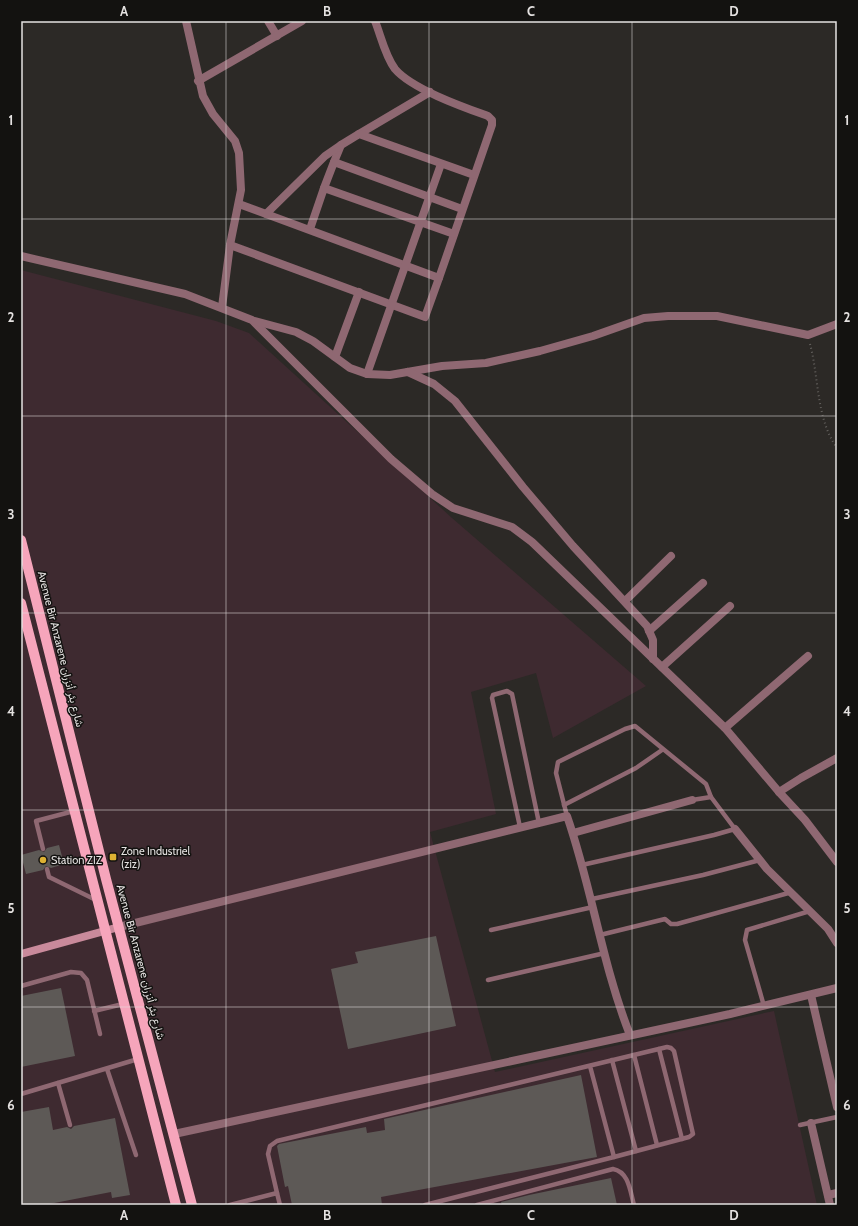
<svg xmlns="http://www.w3.org/2000/svg" width="858" height="1226" font-family="Cabin,Vazirmatn,sans-serif">
	<style>
		.industrial { fill: #3e2a30 }
		.building { fill: #5d5956 }
		.lines { fill: none; stroke-linecap: round; stroke-linejoin: round }
		.path { stroke: #64615e; stroke-width: 2; stroke-dasharray: 1 3; stroke-linecap: butt }
		.lane { stroke: #8f6872; stroke-width: 4.5 }
		.street { stroke: #8f6872; stroke-width: 8 }
		.secondary { stroke: #c98a9b; stroke-width: 8 }
		.primary { stroke: #f6a5bb; stroke-width: 10 }
		.grid { fill: none; stroke: #e5e2e1; stroke-width: 1; stroke-opacity: 0.55 }
		.poi-dot { fill: #ddb133; stroke: #131210; stroke-width: 1.5 }
		.labels { text-anchor: middle; stroke-width: 3; stroke-linejoin: round; paint-order: stroke }
		.street-label { font-size: 11px; fill: #e5e2e1; stroke: #131210 }
		.poi-label { font-size: 11px; fill: #e5e2e1; stroke: #131210; text-anchor: start }
		.neatline { fill: none; stroke: #e5e2e1; stroke-width: 1.5 }
		.grid-label { font-size: 13px; text-anchor: middle; font-weight: bold; fill: #e5e2e1 }
	</style>
	<rect width="100%" height="100%" fill="#2c2926"/>
	<polygon class="industrial" points="21,270 216,321 249,333 452,518 646,686 553,738 536,673 471,692 496,814 430,832 495,1072 774,1011 817,1205 21,1205"/>
	<g class="building">
		<polygon points="59,845 64,864 51,868 46,866 43,870 26,874 21,855 39,850 44,852 47,848"/>
		<polygon points="436,936 456,1026 348,1049 331,969 358,963 355,952"/>
		<polygon points="61,988 75,1056 21,1067 21,996"/>
		<polygon points="581,1075 597,1157 381,1197 382,1205 292,1205 288,1186 285,1187 277,1146 279,1144 366,1127 367,1133 385,1130 384,1119"/>
		<polygon points="49,1107 53,1130 67,1127 71,1129 74,1126 115,1118 130,1195 112,1198 111,1192 44,1205 21,1205 21,1112"/>
		<polygon points="611,1178 617,1205 502,1205 501,1202 529,1195"/>
	</g>
	<g class="lines">
		<path class="path" d="M810,344C819,377 816,419 837,448"/>
		<g class="lane">
			<polyline points="692,800 711,797"/>
			<polyline points="564,805 636,768 662,750"/>
			<polyline points="567,816 556,773 558,762 625,729 635,726 706,784 711,797 735,829 714,835 582,865"/>
			<polyline points="520,827 492,698 493,695 507,691 512,694 539,823"/>
			<polyline points="43,849 36,821 74,811"/>
			<polyline points="47,869 49,877 96,900"/>
			<polyline points="592,899 703,875 760,860"/>
			<polyline points="491,930 593,907"/>
			<polyline points="600,935 665,919 671,924 677,924 792,892"/>
			<polyline points="488,980 605,953"/>
			<polyline points="21,986 71,972 81,973 87,980 100,1034"/>
			<polyline points="764,1006 745,940 747,930 810,911"/>
			<polyline points="94,1011 123,1004"/>
			<polyline points="659,1049 682,1139"/>
			<polyline points="634,1055 657,1145"/>
			<polyline points="612,1060 636,1151"/>
			<polyline points="107,1069 136,1155"/>
			<polyline points="58,1083 70,1125"/>
			<polyline points="21,1094 138,1059"/>
			<polyline points="800,1125 837,1117"/>
			<polyline points="277,1193 268,1154 270,1146 277,1141 667,1047 671,1048 674,1051 693,1134 689,1137 614,1157 590,1066"/>
			<polyline points="230,1205 277,1193 280,1205"/>
			<polyline points="425,1205 614,1157"/>
			<path d="M477,1205L613,1169C629,1172 630,1191 634,1205"/>
		</g>
		<g class="street">
			<polyline points="186,21 203,96 213,114 235,141 239,153 241,190 230,245 222,307"/>
			<polyline points="268,21 277,36"/>
			<path d="M375,21C381,36 385,56 395,69C412,89 463,107 488,116L492,120V125L439,278"/>
			<polyline points="198,81 302,21"/>
			<polyline points="359,134 430,92"/>
			<polyline points="334,162 341,145 359,134 474,175"/>
			<polyline points="324,188 334,162 462,209"/>
			<polyline points="266,214 325,156 341,145"/>
			<polyline points="310,229 324,188 454,234"/>
			<polyline points="230,245 425,317 439,278 239,204"/>
			<polyline points="21,256 185,294 252,320 391,459 432,494 453,508 512,527 532,542 725,728 779,792 805,820 837,862"/>
			<polyline points="255,321 296,332 313,341 350,368 367,374 390,375 442,366 486,363 540,351 593,336 644,318 668,316 717,316 808,335 837,324"/>
			<polyline points="335,357 359,292"/>
			<polyline points="408,372 434,384 455,401 523,487 573,546 647,626 653,640 653,659"/>
			<polyline points="367,374 441,164"/>
			<polyline points="625,601 671,556"/>
			<polyline points="649,631 703,583"/>
			<polyline points="662,667 730,606"/>
			<polyline points="725,728 808,656"/>
			<polyline points="779,792 801,778 837,758"/>
			<polyline points="735,829 767,869 828,929 837,943"/>
			<polyline points="573,833 692,800"/>
			<path d="M119,927L567,816C592,888 602,964 630,1035"/>
			<polyline points="811,995 837,1107"/>
			<polyline points="811,1123 830,1205"/>
			<polyline points="174,1134 730,1014 837,988"/>
			<polyline points="828,1195 837,1193"/>
		</g>
		<polyline class="secondary" points="21,954 119,927"/>
		<g class="primary">
			<polyline points="21,540 106,879 192,1205"/>
			<polyline points="21,603 176,1205"/>
		</g>
	</g>
	<path class="grid" d="M226,21V1205M429,21V1205M632,21V1205M21,219H837M21,416H837M21,613H837M21,810H837M21,1007H837"/>
	<g class="poi-dot">
		<rect x="109" y="853" width="8" height="8" rx="2"/>
		<circle cx="43" cy="860" r="4"/>
	</g>
	<g class="labels">
		<g class="street-label">
			<text transform="translate(61 649) rotate(76)" y="4">Avenue Bir Anzarene شارع بئر أنزران</text>
			<text transform="translate(141 962) rotate(75)" y="4">Avenue Bir Anzarene شارع بئر أنزران</text>
		</g>
		<g class="poi-label">
			<text x="121" y="855">Zone Industriel<tspan x="121" dy="13">(ziz)</tspan></text>
			<text x="51" y="864">Station ZIZ</text>
		</g>
	</g>
	<rect width="858" height="1226" fill="none" stroke="#131210" stroke-width="44"/>
	<rect x="22" y="22" width="814" height="1182" class="neatline"/>
	<g class="grid-label">
		<text x="124" y="16">A</text>
		<text x="327" y="16">B</text>
		<text x="531" y="16">C</text>
		<text x="734" y="16">D</text>
		<text x="11" y="125">1</text>
		<text x="847" y="125">1</text>
		<text x="11" y="322">2</text>
		<text x="847" y="322">2</text>
		<text x="11" y="519">3</text>
		<text x="847" y="519">3</text>
		<text x="11" y="716">4</text>
		<text x="847" y="716">4</text>
		<text x="11" y="913">5</text>
		<text x="847" y="913">5</text>
		<text x="11" y="1110">6</text>
		<text x="847" y="1110">6</text>
		<text x="124" y="1220">A</text>
		<text x="327" y="1220">B</text>
		<text x="531" y="1220">C</text>
		<text x="734" y="1220">D</text>
	</g>
</svg>
